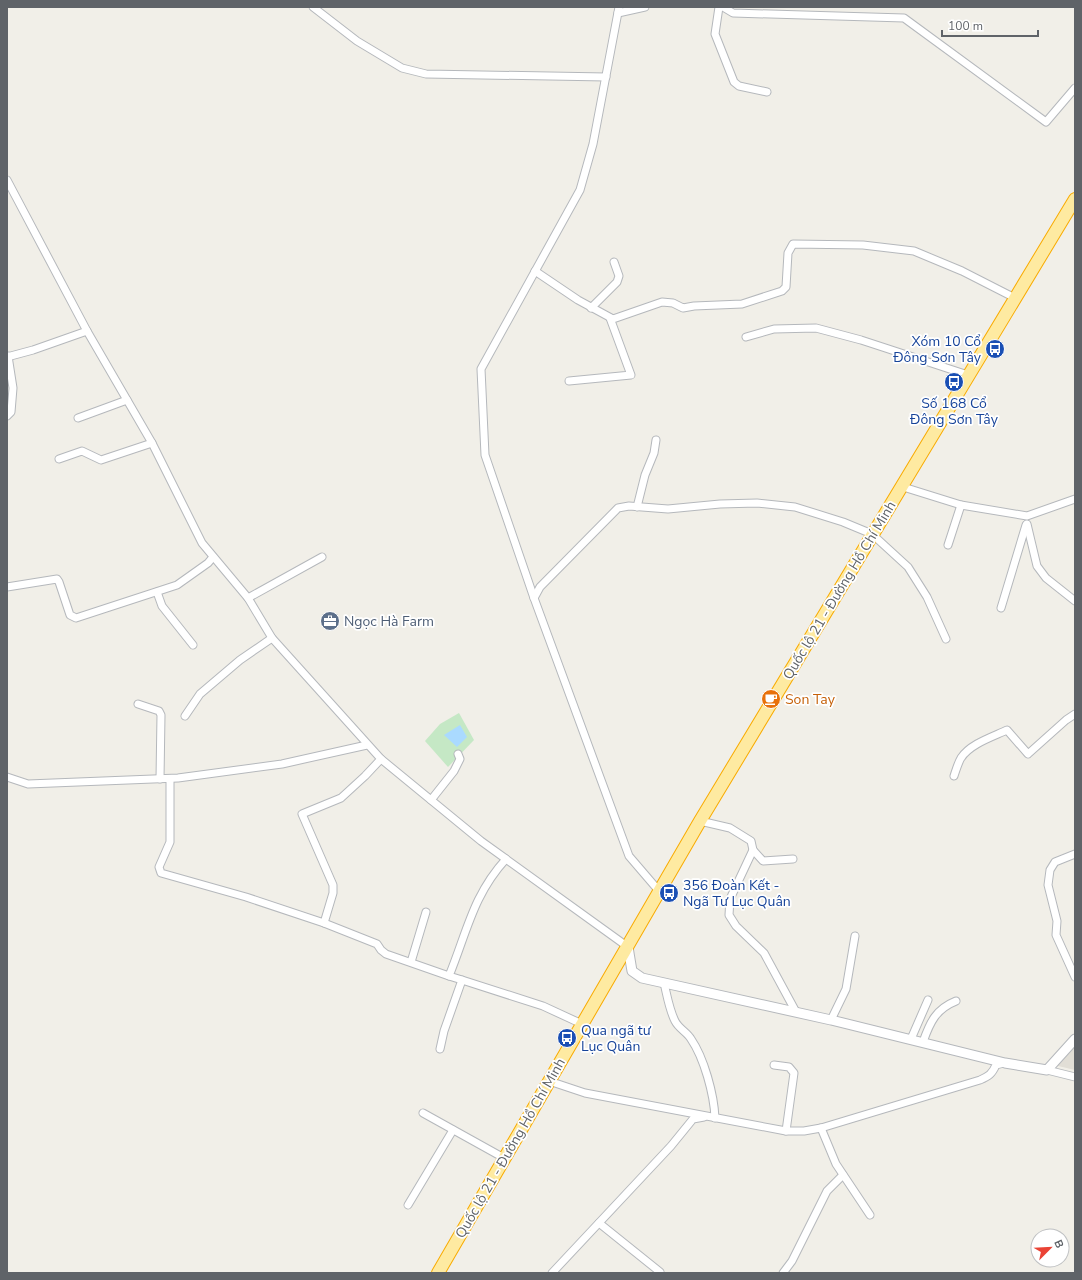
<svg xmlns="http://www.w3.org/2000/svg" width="1082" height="1280" font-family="'Nunito Sans',sans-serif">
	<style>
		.education { fill: #e1ded6 }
		.green { fill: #c5e8c5 }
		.water { fill: #aadaff }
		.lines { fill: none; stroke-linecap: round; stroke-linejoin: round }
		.minor-casing { stroke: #b5b8bc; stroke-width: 9 }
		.tertiary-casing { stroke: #b5b8bc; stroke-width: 11 }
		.trunk-casing { stroke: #f9ab00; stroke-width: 14 }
		.minor { stroke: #fff; stroke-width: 7 }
		.tertiary { stroke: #fff; stroke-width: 9 }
		.trunk { stroke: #feeaa1; stroke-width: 12 }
		.labels { text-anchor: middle; stroke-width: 3.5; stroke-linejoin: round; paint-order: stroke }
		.transit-label { font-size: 14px; fill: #164399; stroke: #fff; text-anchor: start }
		.street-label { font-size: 14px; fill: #5f6368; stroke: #fff }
		.service-label { font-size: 14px; fill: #4e5e75; stroke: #fff; text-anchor: start }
		.food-label { font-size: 14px; fill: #c56008; stroke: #fff; text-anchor: start }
	</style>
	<rect width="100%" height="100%" fill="#f1efe8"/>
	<polygon class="education" points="1075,1046 1075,1070 1054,1065"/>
	<polygon class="green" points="459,713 474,740 448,767 425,741 440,724"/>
	<polygon class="water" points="460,725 467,737 457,747 444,735"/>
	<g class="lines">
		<defs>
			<g id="minor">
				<polyline points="313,7 357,41 402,68 426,74 606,77"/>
				<polyline points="619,7 593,144 580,190 481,369 485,455 534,598 629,856 659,891"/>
				<polyline points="719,7 715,34 734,82 739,86 767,92"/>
				<polyline points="723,7 733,13 904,18 1046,122 1075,88"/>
				<polyline points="618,13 645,7"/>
				<polyline points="7,180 87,331 152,443 202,543 248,598 272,638 381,759 481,841 628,947"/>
				<polyline points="535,271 578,300 613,319 662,302 673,303 683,308 694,306 742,304 782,291 786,287 788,253 793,244 863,245 914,251 962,271 1015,298"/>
				<polyline points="591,308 617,282 619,276 614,262"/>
				<polyline points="746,337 774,329 816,328 861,340 968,375"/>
				<polyline points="7,357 33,350 87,331"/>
				<polyline points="569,381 631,375 610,318"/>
				<polyline points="7,416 11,412 13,388 8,356"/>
				<polyline points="78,418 127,400"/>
				<polyline points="59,459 82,451 101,460 152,443"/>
				<polyline points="900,486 961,505 1027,516 1075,499"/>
				<polyline points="637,507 645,475 654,453 656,440"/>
				<polyline points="1027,524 1037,566 1046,578 1075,601"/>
				<polyline points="948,545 961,505"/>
				<polyline points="7,587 57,579 59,582 70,615 76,618 177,585 208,563 213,557"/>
				<polyline points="157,592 162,606 193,645"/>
				<polyline points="248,598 322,557"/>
				<polyline points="534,598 540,587 618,508 629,506 668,509 720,504 757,503 795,507 843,522 872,534 908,567 927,597 946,639"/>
				<polyline points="1001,608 1026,525"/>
				<polyline points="138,704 159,711 161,715 160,779"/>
				<polyline points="185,716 200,694 240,660 272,638"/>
				<path d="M954,776C956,770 958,763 961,758C970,744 992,737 1007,730L1028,754L1066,720L1075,714"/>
				<polyline points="7,777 28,784 178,778 282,764 367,745"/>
				<polyline points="170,779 170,842 159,867 161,873 246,897 324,923 377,944 381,950 386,954 449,976"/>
				<polyline points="431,800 454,771 460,759 458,754"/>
				<polyline points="700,821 730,828 751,841 753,850 763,861 793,859"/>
				<polyline points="753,850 730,899 729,915 736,926 764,953 796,1012"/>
				<polyline points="1075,854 1055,862 1050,870 1048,885 1057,921 1056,935 1075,977"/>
				<polyline points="324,923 333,893 333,885 302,814 341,798 365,776 381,759"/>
				<polyline points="411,962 426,912"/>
				<polyline points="462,980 543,1006 582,1024"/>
				<path d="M664,983C667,995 669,1009 675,1021C679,1029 687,1032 691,1039C704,1058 714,1094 715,1118"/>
				<polyline points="831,1020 846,989 855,936"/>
				<polyline points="911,1039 928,1000"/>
				<path d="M923,1042C930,1022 936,1009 956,1001"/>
				<path d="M440,1049L444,1031L462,980L449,976C467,932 473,895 506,859"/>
				<polyline points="774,1065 789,1067 794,1073 786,1131"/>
				<polyline points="1047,1070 1075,1077"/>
				<path d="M549,1081L585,1093L786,1131H804L821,1128L980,1080C989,1076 992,1074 996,1065L1004,1063"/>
				<polyline points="423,1113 504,1158"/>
				<polyline points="821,1128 836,1164 870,1215"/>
				<polyline points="408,1205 453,1130"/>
				<polyline points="599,1223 660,1272"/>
				<polyline points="552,1273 671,1146 693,1119 704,1117"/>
				<polyline points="783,1273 792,1261 827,1191 843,1175"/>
			</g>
			<polyline id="tertiary" points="628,947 632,971 642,978 831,1020 1005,1063 1047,1070 1075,1039"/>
			<polyline id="trunk" points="438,1273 700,821 1075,199"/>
		</defs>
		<use href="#minor" class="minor-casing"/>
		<use href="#tertiary" class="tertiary-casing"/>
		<use href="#trunk" class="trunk-casing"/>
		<use href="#minor" class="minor"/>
		<use href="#tertiary" class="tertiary"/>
		<use href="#trunk" class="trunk"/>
	</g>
	<defs>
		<symbol id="bus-disc" viewBox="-11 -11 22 22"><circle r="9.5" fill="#1a4fb4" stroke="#fff"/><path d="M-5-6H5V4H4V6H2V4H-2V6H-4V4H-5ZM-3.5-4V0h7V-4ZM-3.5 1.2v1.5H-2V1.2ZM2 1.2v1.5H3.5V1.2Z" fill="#fff"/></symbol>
		<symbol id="office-disc" viewBox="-11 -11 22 22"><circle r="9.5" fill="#5c6f8a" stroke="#fff"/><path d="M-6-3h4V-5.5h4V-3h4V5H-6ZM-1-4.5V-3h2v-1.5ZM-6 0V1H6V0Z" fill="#fff"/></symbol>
		<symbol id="cafe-disc" viewBox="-11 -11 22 22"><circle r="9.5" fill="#e8710a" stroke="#fff"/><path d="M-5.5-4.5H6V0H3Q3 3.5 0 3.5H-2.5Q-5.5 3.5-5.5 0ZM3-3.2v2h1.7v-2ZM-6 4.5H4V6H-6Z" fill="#fff"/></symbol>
	</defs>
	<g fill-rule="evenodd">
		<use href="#bus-disc" x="984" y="338" width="22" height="22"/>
		<use href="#bus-disc" x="943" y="371" width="22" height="22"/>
		<use href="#office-disc" x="319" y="610" width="22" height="22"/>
		<use href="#cafe-disc" x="760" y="688" width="22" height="22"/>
		<use href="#bus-disc" x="658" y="882" width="22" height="22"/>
		<use href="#bus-disc" x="556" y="1027" width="22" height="22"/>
	</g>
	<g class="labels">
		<g class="transit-label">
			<text x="981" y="346" text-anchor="end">Xóm 10 Cổ<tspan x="981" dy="16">Đông Sơn Tây</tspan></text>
			<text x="954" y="408" text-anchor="middle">Số 168 Cổ<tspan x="954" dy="16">Đông Sơn Tây</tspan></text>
			<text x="683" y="890">356 Đoàn Kết -<tspan x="683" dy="16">Ngã Tư Lục Quân</tspan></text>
			<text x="581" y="1035">Qua ngã tư<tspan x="581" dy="16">Lục Quân</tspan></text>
		</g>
		<g class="street-label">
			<text transform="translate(839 590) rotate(-59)" y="5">Quốc lộ 21 - Đường Hồ Chí Minh</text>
			<text transform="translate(510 1148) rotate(-60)" y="5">Quốc lộ 21 - Đường Hồ Chí Minh</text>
		</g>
		<g class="service-label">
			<text x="344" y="626">Ngọc Hà Farm</text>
		</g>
		<g class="food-label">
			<text x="785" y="704">Son Tay</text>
		</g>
	</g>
	<rect width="1082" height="1280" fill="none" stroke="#5f6368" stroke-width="16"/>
	<g transform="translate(1050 1248) rotate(66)"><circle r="19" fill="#ffffff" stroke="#bfc1c3"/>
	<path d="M0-3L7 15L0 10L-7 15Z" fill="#ea4335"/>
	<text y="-6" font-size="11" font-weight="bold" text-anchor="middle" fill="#5f6368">B</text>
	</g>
	<path d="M942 30v6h96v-6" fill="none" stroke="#5f6368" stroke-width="2"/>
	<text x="948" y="30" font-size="12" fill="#5f6368" stroke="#ffffff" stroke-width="3" paint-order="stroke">100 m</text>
</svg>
